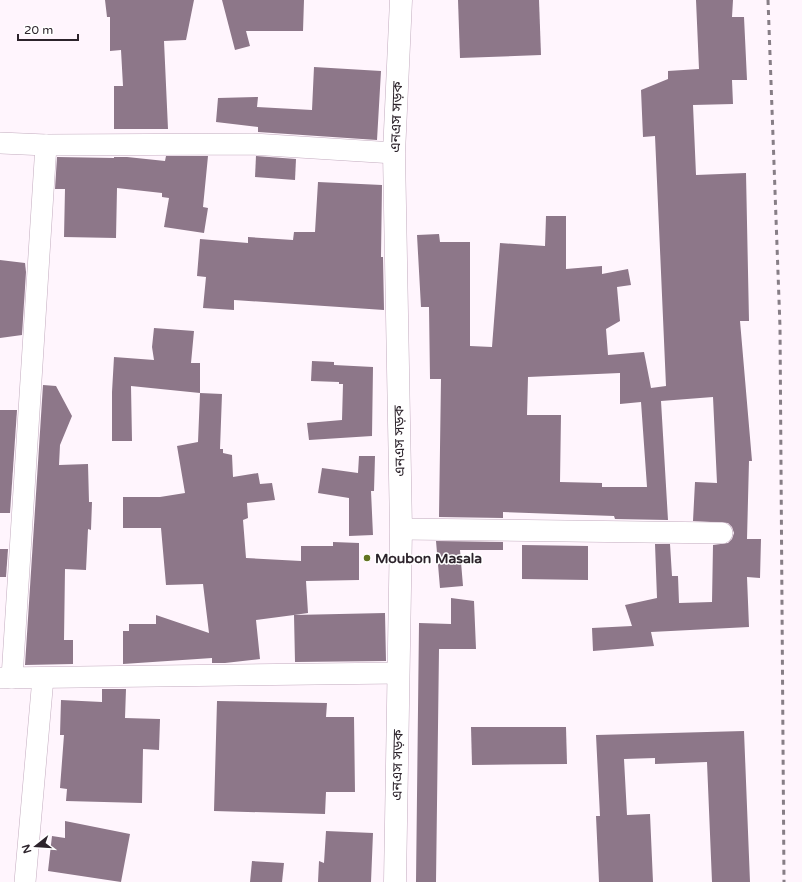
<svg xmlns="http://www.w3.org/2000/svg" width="802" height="882" font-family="'Varela Round','Noto Sans Bengali',sans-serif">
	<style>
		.building { fill: #8d7789; fill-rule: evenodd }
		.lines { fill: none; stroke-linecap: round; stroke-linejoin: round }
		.street-casing { stroke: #c3acbf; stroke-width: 22 }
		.secondary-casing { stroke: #c3acbf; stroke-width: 23 }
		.street { stroke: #fff; stroke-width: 21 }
		.secondary { stroke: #fff; stroke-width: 22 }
		.rail { stroke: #877e86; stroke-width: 3; stroke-dasharray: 5 5; stroke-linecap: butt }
		.poi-dot { fill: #627321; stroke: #fff; stroke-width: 1.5 }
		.labels { text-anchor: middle; stroke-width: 3; stroke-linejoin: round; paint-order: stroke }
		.street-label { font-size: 14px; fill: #2c232b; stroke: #fff }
		.poi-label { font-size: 14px; font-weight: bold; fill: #2c232b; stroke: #fff; text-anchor: start }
	</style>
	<rect width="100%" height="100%" fill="#fff5fd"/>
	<g class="building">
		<polygon points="105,0 194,0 186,40 164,41 168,129 114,129 114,86 123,86 121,50 110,51 110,17 107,17"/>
		<polygon points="222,0 304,0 303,31 246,31 250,46 235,50"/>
		<polygon points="458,0 539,0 541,55 460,58"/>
		<path d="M696,0H733L732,17H744L747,80H732L733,104L693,105L696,175L746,173L749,321H740L752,461H749L747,539H761L760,578L747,577L749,627L651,632L654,646L593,651L592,628L632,626L625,605L657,598L655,544H670L672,576H678L679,603L712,602L713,545L728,543L732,539L734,533L732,527L728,523L693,521L695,482L717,483L713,397L661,401L668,520L615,519L614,516L503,512V518L439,517L441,379H430L429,307H421L417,235L439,234L440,242H470V346L492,347L500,243L545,246L546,216H566V269L602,266V274L628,269L631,285L617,287L620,321L606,329L608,355L644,352L651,388L666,386L655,136L643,137L641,90L668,79V71L699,69ZM620,373V404L641,402L647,487H602V483L560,482L561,415H527L528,377Z"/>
		<polygon points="314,67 381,71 377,140 258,132 258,127 216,122 218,98 258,97 257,107 312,110"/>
		<polygon points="166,156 208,156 203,207 208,208 204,233 164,227 169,198 162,197 162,193 117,188 116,238 64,237 65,189 55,189 57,157 114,158 114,157 127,157 165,161"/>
		<polygon points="256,156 296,159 295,180 255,177"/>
		<polygon points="318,182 382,185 381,257 383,257 384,310 234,300 234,310 203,308 206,277 197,276 200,239 248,243 248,237 293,240 294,232 315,232"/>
		<polygon points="0,260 25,263 26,272 22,335 0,338"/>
		<polygon points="154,328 194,331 191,363 200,363 200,393 131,386 132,441 112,441 112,392 114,357 154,360 152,347"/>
		<polygon points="312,361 334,362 334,365 373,367 372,436 309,440 307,423 342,420 343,384 339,384 339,382 311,381"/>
		<polygon points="43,385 56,386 72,416 60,445 59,465 88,464 89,502 92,502 91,530 88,529 86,570 65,569 64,640 73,640 73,664 25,665"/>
		<polygon points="200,393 222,394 220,449 223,449 223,453 232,455 233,477 258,473 260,484 272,483 275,500 247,503 248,518 243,520 246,558 301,561 301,546 333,546 333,542 359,543 359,580 306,581 308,613 294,615 385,613 386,661 295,662 294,615 256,620 260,659 225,663 212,663 212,658 123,664 123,631 129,631 129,624 156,624 156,615 209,633 203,584 166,585 161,528 123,528 123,497 160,497 185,493 177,446 198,442"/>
		<polygon points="0,410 17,410 10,513 0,513"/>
		<polygon points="359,456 375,456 374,491 371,491 373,535 349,536 349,498 318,493 322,468 358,473"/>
		<polygon points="436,541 503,542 503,550 460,550 463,586 440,588"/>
		<polygon points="522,545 588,546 588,580 522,579"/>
		<polygon points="0,549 8,549 6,577 0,577"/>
		<polygon points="451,598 474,601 476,649 439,649 436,882 416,882 419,623 451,624"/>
		<polygon points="102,689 126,689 125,718 160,719 159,750 143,749 142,803 66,801 67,789 60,788 64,735 60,735 61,700 102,702"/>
		<polygon points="217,701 327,703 326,717 354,717 355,792 326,792 325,814 214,811"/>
		<polygon points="471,727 566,727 567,764 472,765"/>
		<polygon points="744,731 750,882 712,882 707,762 655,764 655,758 624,759 627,815 650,814 653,882 599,882 596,816 600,816 596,735"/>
		<polygon points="65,821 130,834 121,882 48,871 52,836 65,838"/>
		<polygon points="326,831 373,833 371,882 318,882 319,861 324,863"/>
		<polygon points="252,861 284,863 282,882 250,882"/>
	</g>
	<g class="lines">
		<defs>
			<g id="street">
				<polyline points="0,143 46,145 252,144 394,153"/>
				<polyline points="401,529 722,533"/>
				<polyline points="0,678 398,673"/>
				<polyline points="12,678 46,145"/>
				<polyline points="25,882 43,678"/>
			</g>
			<polyline id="secondary" points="395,882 401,529 394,153 401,0"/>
		</defs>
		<use href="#street" class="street-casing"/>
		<use href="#secondary" class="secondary-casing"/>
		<use href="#street" class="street"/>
		<use href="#secondary" class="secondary"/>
		<polyline class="rail" points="768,0 780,327 784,882"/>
	</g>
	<circle class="poi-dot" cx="367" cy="558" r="4"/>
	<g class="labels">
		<g class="street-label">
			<text transform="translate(396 117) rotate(-88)" y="5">এনএস সড়ক</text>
			<text transform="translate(399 441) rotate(-91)" y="5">এনএস সড়ক</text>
			<text transform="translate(397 765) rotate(-89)" y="5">এনএস সড়ক</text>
		</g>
		<g class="poi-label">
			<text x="375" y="563">Moubon Masala</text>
		</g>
	</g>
	<g transform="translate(36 846) rotate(253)" stroke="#ffffff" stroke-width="3" paint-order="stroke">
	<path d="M0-3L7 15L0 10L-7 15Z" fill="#2c232b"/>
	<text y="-6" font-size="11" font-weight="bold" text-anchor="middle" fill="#2c232b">N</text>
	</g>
	<path d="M18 34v6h60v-6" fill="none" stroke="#2c232b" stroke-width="2"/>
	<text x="24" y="34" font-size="12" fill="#2c232b" stroke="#ffffff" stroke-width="3" paint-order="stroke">20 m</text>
</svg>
